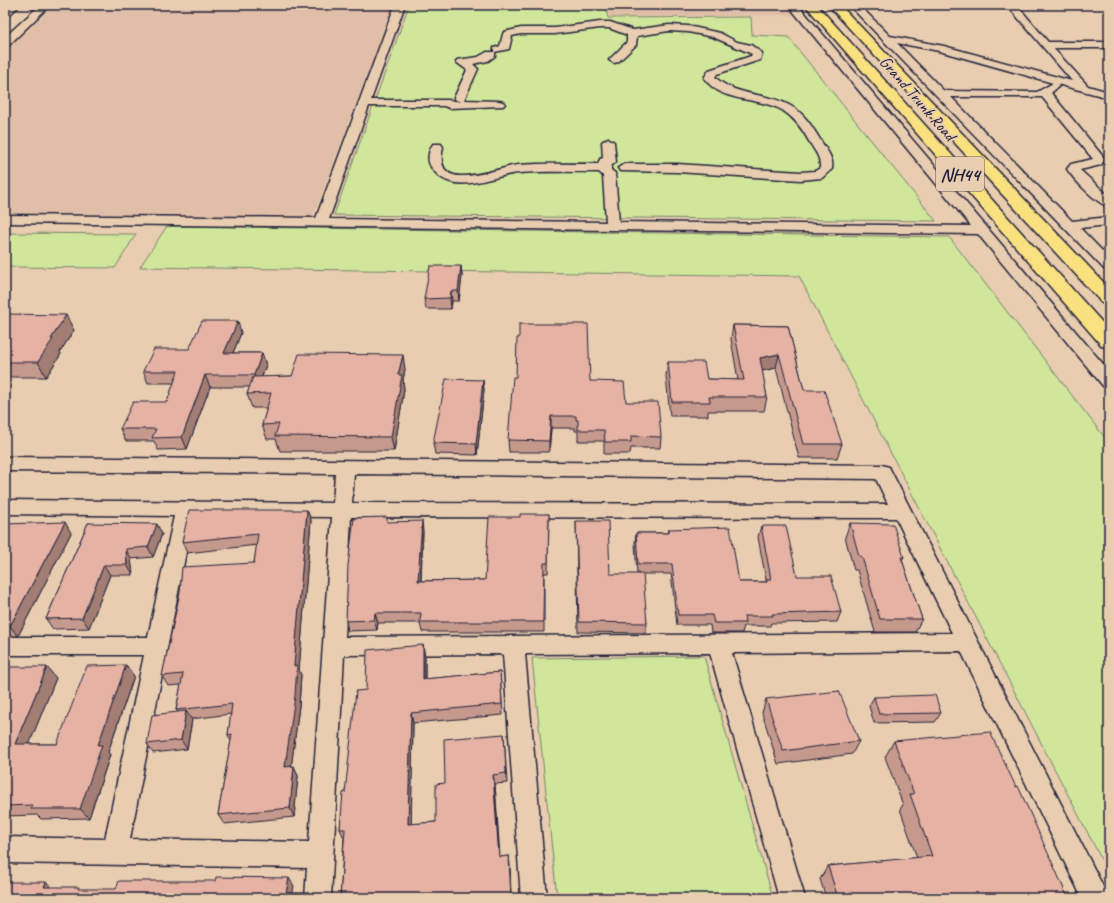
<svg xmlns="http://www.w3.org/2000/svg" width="1114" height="903" font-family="Caveat,sans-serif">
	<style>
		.built { fill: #e0bea7 }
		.green { fill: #cfe69b; stroke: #78846b }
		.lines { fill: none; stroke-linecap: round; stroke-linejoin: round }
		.minor-casing { stroke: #22223b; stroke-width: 3 }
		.highway-casing { stroke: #22223b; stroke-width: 3 }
		.minor { fill: #e9cdb0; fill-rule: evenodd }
		.highway { fill: #fae180; fill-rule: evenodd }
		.wall { fill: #c6998d; stroke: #22223b }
		.shaded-wall { fill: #a17d73; stroke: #22223b }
		.building { fill: #e6b2a4; stroke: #22223b }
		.labels { text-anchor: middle; stroke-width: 4; stroke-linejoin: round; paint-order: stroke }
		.far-street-label { font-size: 17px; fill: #22223b; stroke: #e9cdb0 }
		.shield { fill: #e9cdb0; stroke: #5e555e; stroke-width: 1 }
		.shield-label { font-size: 19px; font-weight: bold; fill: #22223b }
	</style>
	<rect width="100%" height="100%" fill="#e9cdb0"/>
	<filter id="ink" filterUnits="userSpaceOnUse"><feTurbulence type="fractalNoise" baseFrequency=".025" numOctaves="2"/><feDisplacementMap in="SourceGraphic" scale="8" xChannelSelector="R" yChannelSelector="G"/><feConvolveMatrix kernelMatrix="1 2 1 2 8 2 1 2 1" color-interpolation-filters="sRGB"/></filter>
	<g filter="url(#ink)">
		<g class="built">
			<polygon points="52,5 394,5 313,217 5,213 5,49"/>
			<polygon points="607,5 785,5 794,15 610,17"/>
		</g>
		<g class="green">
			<polygon points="409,5 605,5 608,18 751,17 752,35 788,37 936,221 334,215"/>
			<polygon points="167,226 949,237 1109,443 1109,874 799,276 140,267"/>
			<polygon points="5,233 136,234 115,268 5,267"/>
			<polygon points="704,656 773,898 557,898 532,658"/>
		</g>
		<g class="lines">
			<defs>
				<g id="minor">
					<polygon points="9,5 20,5 8,16 5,17 5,9"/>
					<polygon points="40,5 50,5 9,45 5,46 5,37"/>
					<path d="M395,5H405L371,100H448L462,102L456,100L454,98L467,70L456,62L457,60L478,57L487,52H494V48L500,46L503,34L504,32L521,28H555L600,22H610L633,30L669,25L688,26L720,33L737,42L751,45L762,53L760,60L717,74L715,77C736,97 765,92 789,105C804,112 813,128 821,141C827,151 834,158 832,169L822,178L801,180L677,172L620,171L618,168L624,164H677L801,172L815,171L820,168C821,158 815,151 810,143C803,130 795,118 782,110C757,96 722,104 704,78L709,70L751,56L752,54L713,37L688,32L669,31L637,36L636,45L618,62L614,63L609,60L627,42V35L609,28H600L555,34H521L512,36L509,49L495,52V56L488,61L473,64L478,69L464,100L499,101L503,102L505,104L503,106L449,108L444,106H369L329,219L606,222L603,176L599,172C572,172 546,171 519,173C491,175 452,199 431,167C427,161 428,151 433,144H441L443,147C432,197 495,168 518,165C544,163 571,164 598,164L600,159L603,158L602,142L608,138L614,142L616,162L611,166V170L615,173L619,222L971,226L788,5H798L1109,371V388L1103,386L978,234L5,223V215L316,218Z"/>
					<path d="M849,5H859L890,36L944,46L1072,81L1007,5H1017L1048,42H1109V48H1053L1088,86L1109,92V98L1057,84L1059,86L1051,93L1105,159L1101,165L1080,170L1109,196V207C1097,204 1074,180 1067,169L1071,164L1093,159L1042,97H951L1072,221L1109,217V225L1080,228L1109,258V270L1104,269ZM897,43L939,51L1053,83L1037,92L944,91Z"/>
					<path d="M5,457L882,465L889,467L1109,898H1082L961,651L732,653L805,898H779L710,653L525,654L547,898H521L503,654L344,655L331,898H305L307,868L5,863V837L105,839L144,655H5V637H148L174,516L5,514V500L333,503L335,474L5,471ZM354,474L876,479L888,504L352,503ZM193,516L332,517L309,842L130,839ZM351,517L896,518L952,633L345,637Z"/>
				</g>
				<g id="highway">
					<polygon points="805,5 817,5 1109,330 1109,348 1102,346"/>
					<polygon points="828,5 840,5 1109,288 1109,305 1102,303"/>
				</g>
			</defs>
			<use href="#minor" class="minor-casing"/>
			<use href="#highway" class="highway-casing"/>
			<use href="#minor" class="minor"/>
			<use href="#highway" class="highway"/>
		</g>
		<g class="wall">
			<polygon points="461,266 462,276 459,301 452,301 451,309 426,309 424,299"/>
			<polygon points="5,314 74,330 60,352 61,354 46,377 5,377"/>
			<polygon points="733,325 788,326 804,390 842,444 837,458 799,458 776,368 762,371 767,397 764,411 708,411 708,416 670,416 666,376 668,362 707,379 738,380 731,339"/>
			<polygon points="241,333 233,353 262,353 266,365 262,377 292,376 405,369 403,380 404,390 394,451 280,451 276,439 267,439 262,425 267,408 252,408 247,394 250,387 210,387 187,449 158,450 154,441 126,441 120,429 167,402 174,383 148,383 143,371 189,349"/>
			<polygon points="483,380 484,390 477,455 435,454 433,443"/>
			<polygon points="590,381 626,402 661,437 660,448 631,448 630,454 604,454 604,441 578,441 578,431 575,431 575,428 551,428 549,452 509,452 508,440"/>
			<polygon points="307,510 311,520 299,670 301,675 299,706 291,767 294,766 298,776 294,817 224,824 218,815 231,741 228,735 231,714 191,719 192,720 187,749 153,753 147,744 178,712 176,710 181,685 168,686 162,676 254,563 257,545 187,553 182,542"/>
			<polygon points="549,514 548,573 544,573 544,632 422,632 420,623 378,623 377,630 348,631 346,621 388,522 423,531 421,581 485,580 520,517"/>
			<polygon points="576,521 610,574 647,623 646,633 578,632"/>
			<polygon points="88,523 162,534 153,557 131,559 133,575 110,575 89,628 53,629 46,619"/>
			<polygon points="850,523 904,557 902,560 922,619 915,632 875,632 857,570 854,570 845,537"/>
			<polygon points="5,524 71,533 18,636 10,636 5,633"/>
			<polygon points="761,526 797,576 841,612 837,622 771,623 770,626 744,626 742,633 711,633 710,625 677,625 671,574 637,574 635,543 636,533 668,533 669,529 739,582 766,582 766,580 758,537"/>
			<polygon points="425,656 425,679 500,672 503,715 413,723 411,824 436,822 445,783 504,734 507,783 495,784 500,857 509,856 511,898 340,898 344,838 340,829 345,793 366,690"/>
			<polygon points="126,665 134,676 108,752 110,755 89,818 41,819 37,815 5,816 5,667 56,678 29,744 57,744"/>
			<polygon points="874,697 941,713 935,722 874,723 869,706"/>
			<polygon points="766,699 859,741 852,754 778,764 762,713"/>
			<polygon points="894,741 1016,787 1068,898 826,898 820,879 828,866 917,858 900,809 903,805 885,757"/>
		</g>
		<g class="shaded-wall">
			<polygon points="461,266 462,276 459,301 458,291"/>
			<polygon points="451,291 452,301 451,309 450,298"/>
			<polygon points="66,315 74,330 60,352 61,354 46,377 38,362 51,339"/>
			<polygon points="238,321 241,333 228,365 224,353"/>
			<polygon points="262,353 266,365 258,387 254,375"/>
			<polygon points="779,354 776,368 757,372 760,358"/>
			<polygon points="403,355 405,369 403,380 404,390 394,451 391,437 398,375"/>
			<polygon points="205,375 210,387 187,449 182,437"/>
			<polygon points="483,380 484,390 477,455 476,444"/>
			<polygon points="551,416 551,428 549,452 549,441"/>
			<polygon points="307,510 311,520 299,670 301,675 299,706 290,777 285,767"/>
			<polygon points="422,521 423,531 420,591 418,581"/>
			<polygon points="65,522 71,533 18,636 10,626"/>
			<polygon points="157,524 162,534 153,557 148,547"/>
			<polygon points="126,549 131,559 133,575 127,565"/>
			<polygon points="104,565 110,575 89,628 82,618"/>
			<polygon points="375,613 378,623 377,630 374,620"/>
			<polygon points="423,645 425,656 425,689 423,679"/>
			<polygon points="126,665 134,676 108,752 110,755 89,818 80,809 98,745"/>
			<polygon points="47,667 56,678 25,755 15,744"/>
			<polygon points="186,711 192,720 187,749 181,740"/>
			<polygon points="411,713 413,723 411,834 408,824"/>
			<polygon points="294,766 298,776 294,817 290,808"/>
			<polygon points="493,775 495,784 500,866 499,857"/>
			<polygon points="509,856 510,865 511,898"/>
			<polygon points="289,878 294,886 292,898 285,898"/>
			<polygon points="46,882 55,890 44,887"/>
		</g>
		<g class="building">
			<polygon points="430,266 461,266 458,291 451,291 450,298 424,299"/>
			<polygon points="5,314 66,315 51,339 53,339 38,362 5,362"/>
			<polygon points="202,321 238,321 224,353 262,353 254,375 205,375 182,437 152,438 156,429 120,429 133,402 167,402 178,371 143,371 154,349 189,349"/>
			<polygon points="519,324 588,324 590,381 624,382 626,402 658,402 661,437 631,436 631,442 605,442 604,430 578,430 578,420 576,420 576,416 551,416 549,441 508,440 513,377 516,377 517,338 519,338"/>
			<polygon points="733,325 788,326 804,390 824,390 842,444 803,444 779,354 760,358 767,397 709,397 710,402 672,402 668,362 704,362 707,379 744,380"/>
			<polygon points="299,354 403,355 398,375 402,375 391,437 275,436 279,424 262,425 271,393 247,394 253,377 292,376"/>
			<polygon points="446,379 483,380 476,444 433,443"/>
			<polygon points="189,510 307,510 294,666 297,665 295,696 285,767 294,766 290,808 218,815 232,734 228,735 232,704 176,710 183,674 162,676 180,592 182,567 254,563 258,534 182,542"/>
			<polygon points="520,514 549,514 548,563 544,563 543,622 420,622 421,613 375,613 374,620 346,621 348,565 354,518 387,517 387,522 422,521 418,581 485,580 489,517 520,517"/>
			<polygon points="576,521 608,521 610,574 643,574 647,623 579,622"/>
			<polygon points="65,522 10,626 5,626 5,524"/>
			<polygon points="88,523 157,524 148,547 126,549 127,565 104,565 82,618 46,619"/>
			<polygon points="850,523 893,524 904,557 901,557 922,619 880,619 862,557 859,556"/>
			<polygon points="761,526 786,526 797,576 831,576 841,612 772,614 773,616 744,616 745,623 714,623 712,615 678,615 672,564 638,564 636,533 669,533 669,529 730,527 739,582 767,582 767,579 771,579"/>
			<polygon points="423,645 423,679 500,672 502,704 411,713 408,824 436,822 436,784 445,783 444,739 504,734 506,773 493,775 499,857 509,856 511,898 340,898 345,829 340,829 343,793 345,793 356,691 366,690 367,650"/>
			<polygon points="126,665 98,745 102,745 80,809 31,809 33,805 5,806 5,667 47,667 15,744 57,744 87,666"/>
			<polygon points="839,691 859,741 783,751 766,699"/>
			<polygon points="935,695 941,713 879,714 874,697"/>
			<polygon points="186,711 181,740 147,744 152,715"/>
			<polygon points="990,732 1016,787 1018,786 1068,898 838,898 828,866 932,856 910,794 914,794 894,741"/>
			<polygon points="216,877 289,878 285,898 5,898 5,882 46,882 44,887 79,887 78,889 116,889 119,881 215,881"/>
		</g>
	</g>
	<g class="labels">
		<g class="far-street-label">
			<text transform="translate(918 98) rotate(49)" y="6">Grand Trunk Road</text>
		</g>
		<rect class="shield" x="936" y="157" width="48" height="34" rx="3"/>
		<g class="shield-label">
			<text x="960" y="181">NH44</text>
		</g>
	</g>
	<rect width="1114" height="903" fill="none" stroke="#e9cdb0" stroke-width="20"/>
	<rect x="10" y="10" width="1094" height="883" fill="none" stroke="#22223b" stroke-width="1.5" filter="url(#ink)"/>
</svg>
